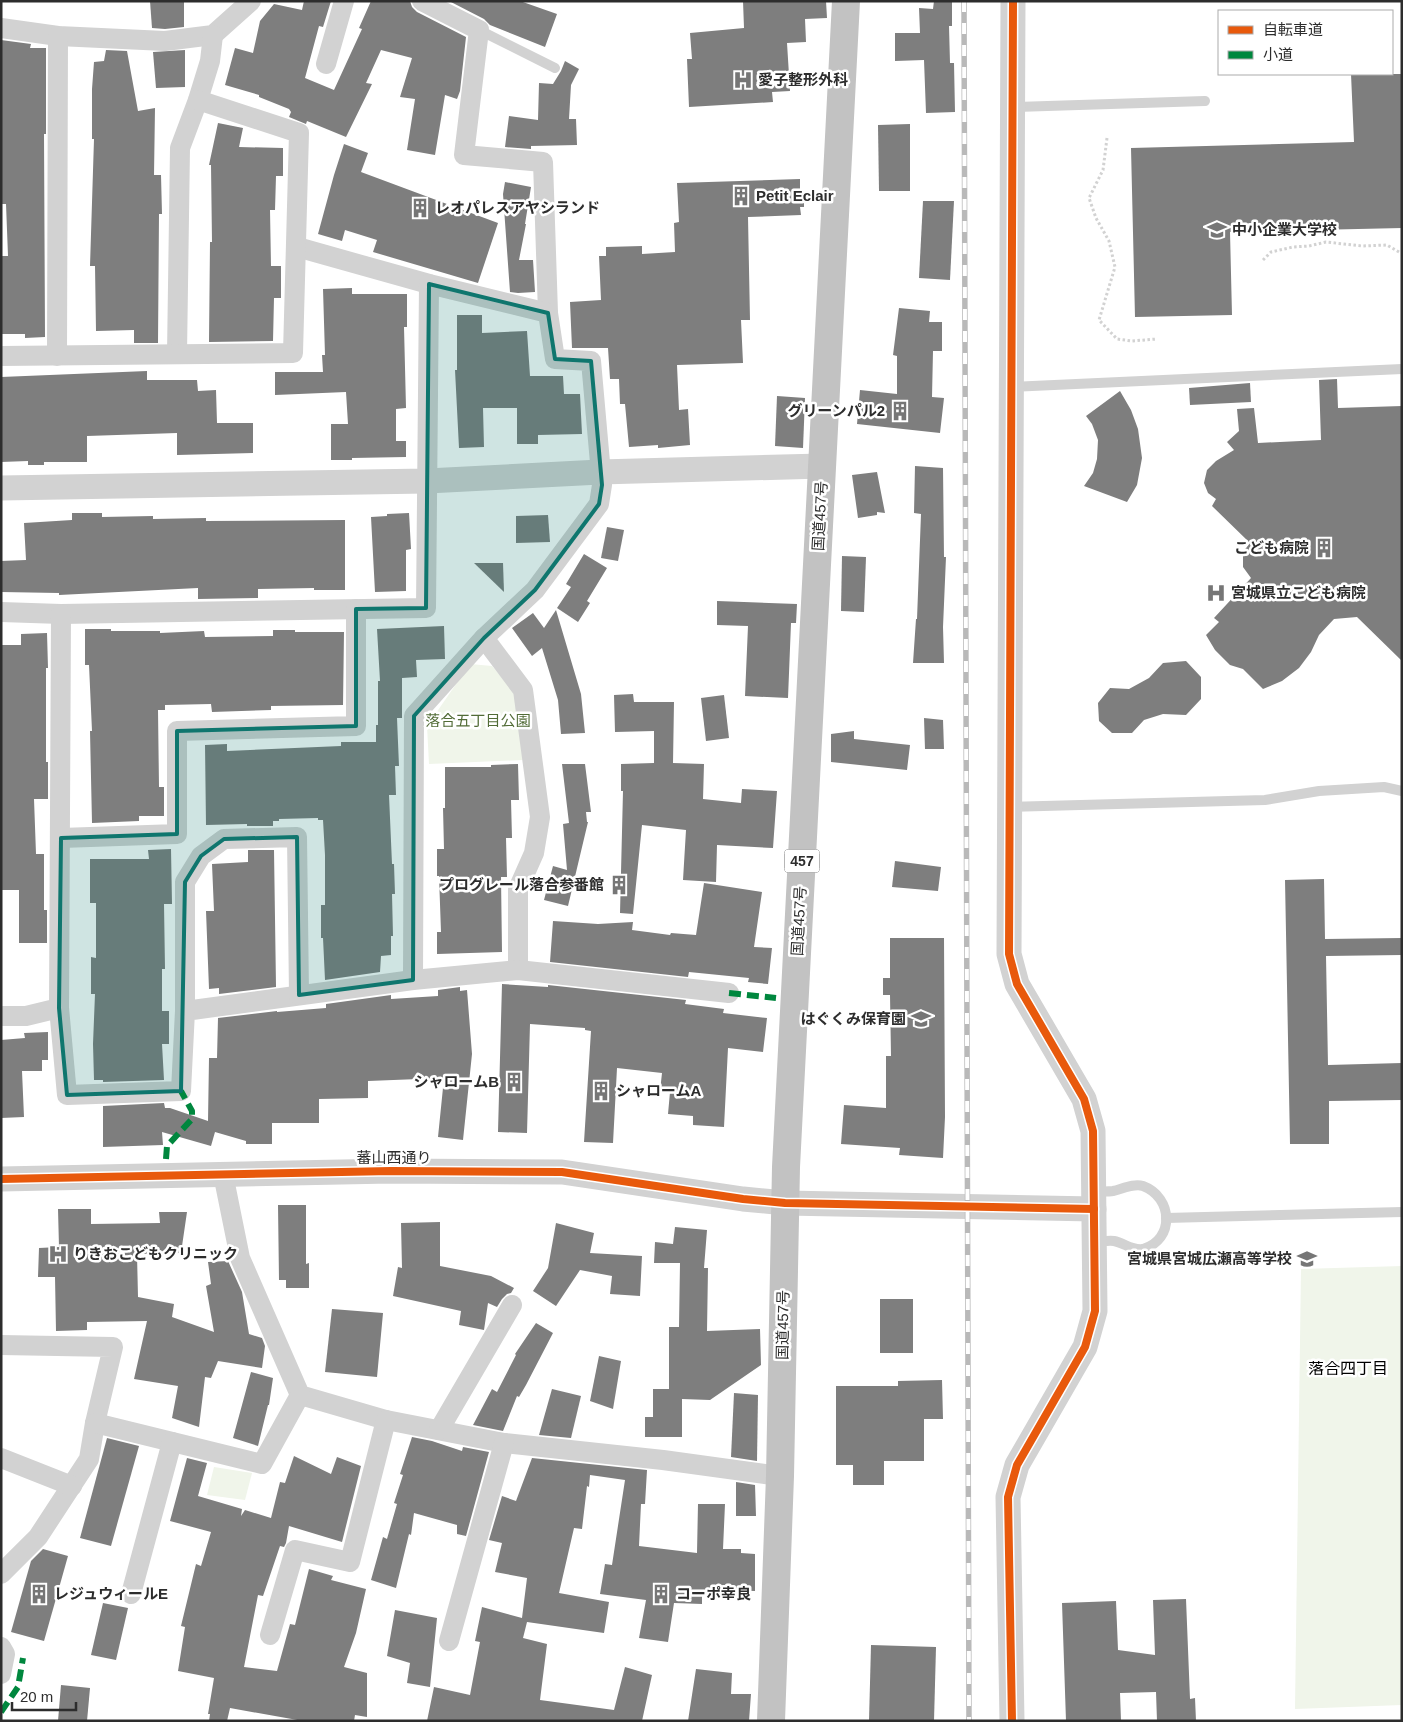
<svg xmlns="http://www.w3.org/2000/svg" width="1403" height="1722" font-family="Helvetica,'Noto Sans JP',sans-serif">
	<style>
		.green { fill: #f0f5ea }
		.building { fill: #7e7e7e }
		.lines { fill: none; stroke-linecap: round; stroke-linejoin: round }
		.path { stroke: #d2d2d2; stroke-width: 3; stroke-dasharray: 2.5 2.5; stroke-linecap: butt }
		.service { stroke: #d2d2d2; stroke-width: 10 }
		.minor { stroke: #d2d2d2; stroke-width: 20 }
		.tertiary { stroke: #d2d2d2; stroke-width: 25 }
		.trunk { stroke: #c2c2c2; stroke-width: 28 }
		.rail-casing { stroke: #b9b9b9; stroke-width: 5.5 }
		.rail { stroke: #fff; stroke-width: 4; stroke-dasharray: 11; stroke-linecap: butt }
		.quiet { stroke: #00873e; stroke-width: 6; stroke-dasharray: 12 6; stroke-linecap: butt }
		.cycleway-casing { stroke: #fff; stroke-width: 11 }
		.cycleway { stroke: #e8590c; stroke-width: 8 }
		.marked { fill: #0f766e; fill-opacity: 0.2; stroke: #0f766e; stroke-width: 4; stroke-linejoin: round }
		.labels { text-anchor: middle; stroke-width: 5; stroke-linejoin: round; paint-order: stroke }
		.shield { fill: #fff; stroke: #6c6c6c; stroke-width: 1 }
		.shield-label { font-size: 14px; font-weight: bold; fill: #2d2d2d }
		.poi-label { font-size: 15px; font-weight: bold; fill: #2d2d2d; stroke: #fff; text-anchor: start }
		.street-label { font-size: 15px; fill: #2d2d2d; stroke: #fff }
		.park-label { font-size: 15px; fill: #526c37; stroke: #fff }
		.neighbourhood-label { font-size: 16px; fill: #000; stroke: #fff }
	</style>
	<rect width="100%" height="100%" fill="#fff"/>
	<g class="green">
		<polygon points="470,664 492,666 516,694 523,760 429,764 427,726"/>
		<polygon points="1402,1266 1402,1705 1295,1709 1301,1269"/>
		<polygon points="214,1467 252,1473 245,1500 207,1495"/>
	</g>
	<g class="building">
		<polygon points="150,1 184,1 184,27 165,29 152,28"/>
		<polygon points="304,1 331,1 323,27 319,26 305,78 334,90 362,29 359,28 371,1 410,1 412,7 417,12 466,37 460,91 457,99 445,95 435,155 407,150 415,99 400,97 412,58 381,50 366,83 372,84 346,137 307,121 306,124 289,117 291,112 289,109 259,97 259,95 225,85 235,48 253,53 260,21 274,4 302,10"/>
		<polygon points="449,1 520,1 557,14 545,47 490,25 484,19"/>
		<polygon points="743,1 826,1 827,18 805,19 806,42 787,43 790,91 772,92 773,102 689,107 687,59 692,59 690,33 744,28"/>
		<polygon points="934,1 952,1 952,26 949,26 950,63 954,63 955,112 926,113 924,60 895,61 895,33 920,33 919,8 933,9"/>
		<polygon points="1,40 31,44 30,48 46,48 46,134 44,134 45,337 25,338 25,334 1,334 1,256 8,256 6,204 1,204"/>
		<polygon points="106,50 127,51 138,111 155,108 154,175 161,175 162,214 159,214 158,343 134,343 134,330 96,331 95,266 90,266 94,139 92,139 92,89 94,62 104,61"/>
		<polygon points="185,50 185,87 156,88 153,52"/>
		<polygon points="565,61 579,69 571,85 569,119 576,119 577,145 531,146 531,149 505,147 509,116 538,120 539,83 553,84 561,71"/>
		<polygon points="1351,74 1402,74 1402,228 1230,232 1232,315 1135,317 1131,148 1354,142"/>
		<polygon points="218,123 243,128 239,147 283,148 283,176 276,176 275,210 270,210 271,266 281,266 281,298 274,298 273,341 209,342 210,242 212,242 211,165 209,165"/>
		<polygon points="910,124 910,191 879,191 878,125"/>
		<polygon points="344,144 368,153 361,172 498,223 478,283 373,252 377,240 345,230 342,241 318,234 334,175"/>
		<polygon points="800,179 800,191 804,190 804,207 800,207 801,215 748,217 750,320 741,320 743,363 677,365 679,410 688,409 690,445 658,448 658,445 629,447 625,404 620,404 619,379 610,379 608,348 572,348 570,302 601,300 599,256 606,256 606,247 642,246 642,254 675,252 674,223 679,222 677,183"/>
		<polygon points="505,182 531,187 525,224 526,224 519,260 533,260 535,292 518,293 510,292 503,194"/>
		<polygon points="923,201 954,201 950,280 919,278"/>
		<polygon points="352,288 352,294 407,294 407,327 404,327 406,408 396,409 396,441 406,441 406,457 352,458 352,460 331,460 331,424 348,424 346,392 275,395 275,372 323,372 322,355 325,355 323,289"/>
		<polygon points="899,308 930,311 929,322 942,322 942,351 933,351 932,397 944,398 940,433 857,424 860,390 897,394 897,356 893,355"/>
		<polygon points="457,315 482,315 482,333 527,331 530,376 563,376 564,394 580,394 582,434 538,435 538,444 517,444 517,408 483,408 484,447 459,448 455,370 457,370"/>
		<polygon points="147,371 147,380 197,380 198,391 216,390 217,423 253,423 253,453 177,455 177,433 87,436 87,462 44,462 44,465 28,465 28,461 1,462 1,377"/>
		<polygon points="1337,379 1338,408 1402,406 1402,661 1357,617 1334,619 1319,635 1311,652 1299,668 1282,681 1263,689 1243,669 1230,665 1215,650 1206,635 1219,622 1214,618 1251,578 1243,567 1243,552 1250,543 1212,506 1216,499 1208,493 1204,483 1207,470 1216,461 1234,450 1227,442 1239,431 1237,409 1254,408 1258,443 1321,440 1319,380"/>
		<polygon points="1250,383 1251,402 1190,405 1189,388"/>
		<polygon points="1120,391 1131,410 1138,429 1142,458 1137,485 1127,502 1084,486 1093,473 1097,459 1098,440 1092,424 1086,416"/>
		<polygon points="777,396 805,398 803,448 775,446"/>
		<polygon points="915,466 943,468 944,557 946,557 943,627 944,663 913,663 916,619 917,619 921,514 914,513"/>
		<polygon points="877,472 885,513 877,512 877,515 858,518 852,475"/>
		<polygon points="72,513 102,513 102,517 153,516 153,519 206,518 206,521 345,520 345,590 314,590 314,588 258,589 258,598 198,599 198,588 59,595 59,593 1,592 1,561 26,560 24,523 72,520"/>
		<polygon points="409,513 411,549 406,550 406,591 375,592 371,517 387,516 387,514"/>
		<polygon points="548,515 550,542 516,543 516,516"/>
		<polygon points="607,527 624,530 618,561 601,558"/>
		<polygon points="584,554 607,568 587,601 590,603 578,622 557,608 571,587 566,584"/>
		<polygon points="842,556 866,557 864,612 841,611"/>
		<polygon points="474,563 503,563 504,592"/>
		<polygon points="717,601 797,604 796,623 791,623 788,698 745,696 748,626 717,625"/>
		<polygon points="556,610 581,694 585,733 561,734 558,700 542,648 532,656 512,628 533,613 544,628"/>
		<polygon points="444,626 445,659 416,660 417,677 402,678 402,718 397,718 399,766 395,766 396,795 389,795 392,864 394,864 395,894 392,894 393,936 391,936 391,955 381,956 380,972 325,980 323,938 321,938 321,905 325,905 325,855 323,820 318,820 318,818 279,819 279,821 273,821 273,826 247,826 247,824 206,825 205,745 227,744 227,751 341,746 341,742 376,742 376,725 378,725 378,681 380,681 377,629"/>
		<polygon points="85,629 111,629 111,631 160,631 160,633 204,631 205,637 273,636 273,630 295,630 295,632 344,632 343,705 271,706 271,710 212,712 211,704 165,705 165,710 158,710 159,787 164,787 164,816 139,816 139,821 92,823 90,731 92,731 89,665 85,665"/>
		<polygon points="47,633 48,668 46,668 46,762 48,762 48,799 34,799 36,854 44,854 44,910 47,910 47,943 19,943 19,890 1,890 1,645 21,645 21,634"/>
		<polygon points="1186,661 1201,677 1201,699 1186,715 1163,714 1144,720 1132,733 1112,733 1099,721 1098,703 1110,688 1129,689 1149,678 1163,663"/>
		<polygon points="633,694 634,702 674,702 673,763 704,764 703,799 741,803 742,789 777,791 773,848 717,845 716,882 683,880 686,830 642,825 633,914 620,913 623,791 621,791 621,764 654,763 654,731 615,732 614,695"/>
		<polygon points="724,695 729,738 706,741 701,698"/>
		<polygon points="924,718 943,720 944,749 925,749"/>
		<polygon points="854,731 854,739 910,745 907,770 831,762 831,734"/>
		<polygon points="518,764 519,800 511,800 512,838 506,838 507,877 501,877 502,952 437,954 437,932 441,932 439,876 437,876 437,849 444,849 443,808 445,808 445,767 491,767 491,765"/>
		<polygon points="562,764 585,764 591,812 586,812 587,822 588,822 568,906 544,900 553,866 567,870 563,824 569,823"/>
		<polygon points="171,849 172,904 164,904 165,969 162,969 162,1011 169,1011 169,1044 162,1044 164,1080 103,1082 103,1080 94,1080 93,1044 95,994 91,994 91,957 96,958 96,903 90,903 90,859 149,859 148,850"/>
		<polygon points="248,850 274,850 276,987 219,994 219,988 209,989 206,911 214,911 212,864 248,862"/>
		<polygon points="895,861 941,867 938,891 892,887"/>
		<polygon points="1324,879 1325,939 1402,938 1402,955 1326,956 1328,1065 1402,1063 1402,1100 1329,1101 1329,1144 1290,1144 1285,880"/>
		<polygon points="704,883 762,892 754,947 772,948 768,984 748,982 749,978 689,972 688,977 550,962 553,921 598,924 633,922 632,930 670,935 671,933 696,935"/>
		<polygon points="890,938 944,938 945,1117 943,1158 899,1155 900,1148 841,1144 844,1105 886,1108 886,1056 891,1056 890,995 883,995 883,978 890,978"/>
		<polygon points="502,984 548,987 548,985 686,1000 685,1004 724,1009 723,1013 767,1018 763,1052 728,1048 724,1127 693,1125 693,1116 668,1114 670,1092 660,1091 662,1073 617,1068 613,1143 584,1142 591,1031 585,1030 585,1028 530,1024 527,1133 498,1132"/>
		<polygon points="460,987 460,991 467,990 472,1054 463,1140 438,1137 444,1078 368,1081 368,1098 319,1099 319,1123 272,1123 272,1144 246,1144 246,1141 215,1132 211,1146 162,1132 163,1145 103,1147 103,1106 164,1103 165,1108 170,1108 208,1121 209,1058 217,1058 218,1018 277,1011 277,1012 326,1008 326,1004 391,995 391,999 438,996 438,990"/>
		<polygon points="48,1032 48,1060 42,1060 42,1071 22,1071 24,1117 1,1118 1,1040 25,1038 24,1033"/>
		<polygon points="278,1205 306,1205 306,1264 309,1263 309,1288 286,1288 286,1280 279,1280"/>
		<polygon points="58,1209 91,1209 91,1224 160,1223 159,1212 187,1212 181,1253 137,1254 138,1297 174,1304 172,1317 214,1332 206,1286 211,1284 208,1262 228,1261 242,1292 249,1334 262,1338 265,1346 262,1368 218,1361 211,1378 205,1377 199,1427 172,1418 178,1386 134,1379 147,1321 87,1322 87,1330 56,1331 55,1277 38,1277 39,1248 59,1247"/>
		<polygon points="440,1222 440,1266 491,1276 514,1288 511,1293 507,1294 502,1299 497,1307 488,1303 484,1330 459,1325 461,1311 393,1296 398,1267 402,1268 401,1223"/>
		<polygon points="556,1223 594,1233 590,1253 642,1256 640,1296 610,1294 612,1276 580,1270 556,1306 533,1291 548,1268"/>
		<polygon points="675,1227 707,1230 704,1268 708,1268 707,1331 760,1329 761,1365 710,1400 682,1399 682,1437 645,1437 645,1417 653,1417 653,1389 669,1389 669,1327 679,1327 680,1263 654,1263 655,1242 673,1244"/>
		<rect x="880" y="1299" width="33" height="54"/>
		<polygon points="332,1309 383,1313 377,1377 325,1372"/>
		<polygon points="536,1323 553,1333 526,1385 519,1397 517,1396 503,1431 473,1425 492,1389 497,1392 516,1355 515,1354"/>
		<polygon points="599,1356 621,1361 613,1409 590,1401"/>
		<polygon points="251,1372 273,1378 269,1405 268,1405 258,1446 233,1438"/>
		<polygon points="942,1380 943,1419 924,1419 924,1461 884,1461 884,1485 853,1485 853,1465 836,1465 836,1386 898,1386 898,1381"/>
		<polygon points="552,1389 581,1396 571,1438 539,1435"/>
		<polygon points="734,1393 758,1395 757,1461 731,1457"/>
		<polygon points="412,1437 432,1441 462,1451 463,1447 489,1452 466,1536 457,1534 457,1525 414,1513 411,1535 409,1534 396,1588 371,1580 383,1537 387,1539 397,1504 394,1503 403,1475 400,1474"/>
		<polygon points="107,1438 139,1446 111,1546 80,1538"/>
		<polygon points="294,1456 331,1474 337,1457 361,1466 342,1542 289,1526 286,1543 284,1547 280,1546 263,1596 258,1595 244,1667 277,1671 290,1624 295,1625 309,1569 333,1576 331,1580 366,1589 356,1633 344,1667 367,1673 367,1717 355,1715 354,1721 303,1721 230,1708 227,1721 209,1721 210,1714 208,1714 214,1678 178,1671 185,1627 181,1626 196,1564 201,1566 211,1532 170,1521 187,1458 207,1463 198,1496 242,1509 241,1516 245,1510 271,1518 280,1482 285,1483"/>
		<polygon points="532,1458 647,1470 645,1504 641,1504 639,1546 697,1553 698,1504 725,1504 723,1549 741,1549 741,1553 755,1554 755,1591 702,1590 702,1604 674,1603 668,1642 639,1638 646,1600 600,1594 605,1564 612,1565 625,1480 590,1475 589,1487 587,1486 582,1529 574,1528 559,1593 609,1602 604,1633 527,1622 523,1638 547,1644 540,1700 614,1710 625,1667 652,1675 642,1721 427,1721 434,1687 470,1695 480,1642 475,1641 482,1607 522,1618 527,1578 495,1572 502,1543 489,1540 502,1496 516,1501"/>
		<polygon points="736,1482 755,1485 756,1516 736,1516"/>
		<polygon points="43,1549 68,1556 44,1641 11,1632 31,1561"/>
		<polygon points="1186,1599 1190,1699 1195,1698 1196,1721 1157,1721 1156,1692 1120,1693 1121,1721 1066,1721 1062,1603 1116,1601 1118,1650 1155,1655 1153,1600"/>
		<polygon points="103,1603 128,1608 116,1660 91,1655"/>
		<polygon points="395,1610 437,1618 430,1687 407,1683 410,1663 387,1656"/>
		<polygon points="871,1645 936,1647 934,1721 869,1721"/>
		<polygon points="696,1669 732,1673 731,1694 751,1694 749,1721 688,1721"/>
		<polygon points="61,1685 90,1688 87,1721 58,1721"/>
	</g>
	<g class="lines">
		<g class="path">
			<polyline points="1107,138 1103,170 1089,198 1096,218 1109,241 1115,267 1099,320 1117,339 1132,341 1157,339"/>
			<polyline points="1263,260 1271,252 1293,247 1309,246 1326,242 1362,246 1387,245 1399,252 1402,252"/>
		</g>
		<g class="service">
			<polyline points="479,30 555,68"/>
			<polyline points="1013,107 1205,101"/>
			<polyline points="1012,387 1402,369"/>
			<polyline points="1010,807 1265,800 1319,791 1384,787 1402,791"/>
			<path d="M1094,1192C1100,1191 1107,1192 1113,1191C1122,1189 1134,1183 1143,1186C1173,1197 1175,1240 1143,1249C1133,1251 1124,1243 1114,1241C1108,1240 1100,1242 1094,1242"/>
			<polyline points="1166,1218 1402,1212"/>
		</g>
		<g class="minor">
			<polyline points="422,1 479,30 464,155 543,162 548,313"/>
			<polyline points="1,28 58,36 165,41 213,35 251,1"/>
			<polyline points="326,64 344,1"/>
			<polyline points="297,247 429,284 548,313 555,359 591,361 602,485 599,504 535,590 484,638 414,716 413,980"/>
			<polyline points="177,354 180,148 198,100 210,61 213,35"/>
			<polyline points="1,356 293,353 299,133 198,100"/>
			<polyline points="57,356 58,36"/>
			<polyline points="1,612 61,614 426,608 429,284"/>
			<polyline points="484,638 523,690 540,817 534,853 518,889 518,970"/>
			<polyline points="61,838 177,834 177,731 356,726 356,609"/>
			<polyline points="59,1008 67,1095 181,1091 185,1011 413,980 518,970 729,993"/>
			<polyline points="185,1011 185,882 201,856 224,839 297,837 299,995"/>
			<polyline points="1,1016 26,1016 59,1008 61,614"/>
			<polyline points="223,1174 240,1258 300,1395 386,1420 504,1443 663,1460 780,1476"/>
			<polyline points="1,1345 113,1347 95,1423 89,1459 38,1537 1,1574"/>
			<polyline points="95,1423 262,1464 300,1395"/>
			<polyline points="439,1430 512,1305"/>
			<polyline points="1,1458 72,1486"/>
			<polyline points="131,1594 172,1442"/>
			<polyline points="270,1635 295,1550 350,1562 386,1420"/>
			<polyline points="449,1641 504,1443"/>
			<polyline points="1,1647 5,1654 1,1674"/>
		</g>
		<g class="tertiary">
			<polyline points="1,488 427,481 600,472 822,466"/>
			<polyline points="1,1179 391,1171 562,1172 743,1199 785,1203 1094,1209"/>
			<polyline points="1012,1721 1008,1497 1017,1465 1085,1347 1095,1311 1093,1131 1084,1099 1017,984 1009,954 1013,1"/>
		</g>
		<polyline class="trunk" points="771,1721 780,1476 786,1167 846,1"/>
		<defs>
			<polyline id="rail" points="964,1 969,1721"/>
		</defs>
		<use href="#rail" class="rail-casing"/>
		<use href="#rail" class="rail"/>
		<g class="quiet">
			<polyline points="729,993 776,998"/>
			<polyline points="166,1159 167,1146 192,1119 192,1111 181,1091"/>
			<polyline points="1,1712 18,1687 23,1658"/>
		</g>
		<defs>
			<g id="cycleway">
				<polyline points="1,1179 391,1171 562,1172 743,1199 785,1203 1094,1209"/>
				<polyline points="1012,1721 1008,1497 1017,1465 1085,1347 1095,1311 1093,1131 1084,1099 1017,984 1009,954 1013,1"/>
			</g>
		</defs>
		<use href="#cycleway" class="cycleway-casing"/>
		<use href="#cycleway" class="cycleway"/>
	</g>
	<path class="marked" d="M429,284L548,313L555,359L591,361L602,485L599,504L535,590L484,638L414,716L413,980L299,995L297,837L224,839L201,856L185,882L181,1091L67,1095L59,1008L61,838L177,834V731L356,726V609L426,608Z"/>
	<defs>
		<symbol id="hospital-bare" viewBox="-9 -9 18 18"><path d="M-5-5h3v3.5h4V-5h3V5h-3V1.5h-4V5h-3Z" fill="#767676" stroke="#fff" stroke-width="2.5" paint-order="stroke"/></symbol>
		<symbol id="building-bare" viewBox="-9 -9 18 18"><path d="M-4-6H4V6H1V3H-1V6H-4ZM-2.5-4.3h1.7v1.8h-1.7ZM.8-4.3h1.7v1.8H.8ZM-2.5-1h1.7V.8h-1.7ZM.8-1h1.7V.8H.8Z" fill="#767676" stroke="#fff" stroke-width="2.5" paint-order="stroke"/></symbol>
		<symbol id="school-bare" viewBox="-9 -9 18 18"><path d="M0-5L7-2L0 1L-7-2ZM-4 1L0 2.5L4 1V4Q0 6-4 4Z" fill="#767676" stroke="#fff" stroke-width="2.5" paint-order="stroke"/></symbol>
	</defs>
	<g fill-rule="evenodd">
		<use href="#hospital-bare" x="729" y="66" width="28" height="28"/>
		<use href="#building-bare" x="727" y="182" width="28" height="28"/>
		<use href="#building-bare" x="406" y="194" width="28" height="28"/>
		<use href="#school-bare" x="1203" y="216" width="28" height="28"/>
		<use href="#building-bare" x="886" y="397" width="28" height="28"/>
		<use href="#building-bare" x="1310" y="534" width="28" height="28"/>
		<use href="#hospital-bare" x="1202" y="579" width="28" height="28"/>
		<use href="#building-bare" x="605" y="871" width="28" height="28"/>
		<use href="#school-bare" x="907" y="1005" width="28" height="28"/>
		<use href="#building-bare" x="500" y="1068" width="28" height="28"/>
		<use href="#building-bare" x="587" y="1077" width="28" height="28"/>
		<use href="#hospital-bare" x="44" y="1240" width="28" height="28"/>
		<use href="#school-bare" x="1293" y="1245" width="28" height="28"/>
		<use href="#building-bare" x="25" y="1580" width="28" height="28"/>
		<use href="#building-bare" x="647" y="1580" width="28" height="28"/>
	</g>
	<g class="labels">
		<rect class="shield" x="784.5" y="849.5" width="35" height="23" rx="4"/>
		<g class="shield-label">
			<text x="802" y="866">457</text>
		</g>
		<g class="poi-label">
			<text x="758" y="85">愛子整形外科</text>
			<text x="756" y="201">Petit Eclair</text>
			<text x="435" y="213">レオパレスアヤシランド</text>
			<text x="1232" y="235">中小企業大学校</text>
			<text x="885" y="416" text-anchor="end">グリーンパル2</text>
			<text x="1309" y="553" text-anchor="end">こども病院</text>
			<text x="1231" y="598">宮城県立こども病院</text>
			<text x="604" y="890" text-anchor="end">プログレール落合参番館</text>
			<text x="906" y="1024" text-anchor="end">はぐくみ保育園</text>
			<text x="499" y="1087" text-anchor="end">シャロームB</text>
			<text x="616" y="1096">シャロームA</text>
			<text x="73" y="1259">りきおこどもクリニック</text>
			<text x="1292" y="1264" text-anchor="end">宮城県宮城広瀬高等学校</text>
			<text x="54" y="1599">レジュウィールE</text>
			<text x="676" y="1599">コーポ幸良</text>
		</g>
		<g class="street-label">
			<text transform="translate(820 516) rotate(-87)" y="5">国道457号</text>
			<text transform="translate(799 921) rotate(-87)" y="5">国道457号</text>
			<text x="394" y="1163">蕃山西通り</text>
			<text transform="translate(783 1325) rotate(-89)" y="5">国道457号</text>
		</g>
		<g class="park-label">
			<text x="478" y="726">落合五丁目公園</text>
		</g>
		<g class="neighbourhood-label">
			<text x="1348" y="1374">落合四丁目</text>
		</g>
	</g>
	<rect width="1403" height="1722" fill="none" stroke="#2d2d2d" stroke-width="5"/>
	<rect x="1218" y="10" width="175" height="65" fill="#ffffff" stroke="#ababab"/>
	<rect x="1228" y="26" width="25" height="8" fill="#e8590c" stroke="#ababab"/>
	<text x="1263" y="35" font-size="15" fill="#2d2d2d">自転車道</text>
	<rect x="1228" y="51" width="25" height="8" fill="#00873e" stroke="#ababab"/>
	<text x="1263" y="60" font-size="15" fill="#2d2d2d">小道</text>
	<path d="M12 1702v8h64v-8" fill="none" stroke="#2d2d2d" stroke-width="2.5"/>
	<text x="20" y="1702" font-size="15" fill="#2d2d2d" stroke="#ffffff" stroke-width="4" paint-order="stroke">20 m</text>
</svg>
